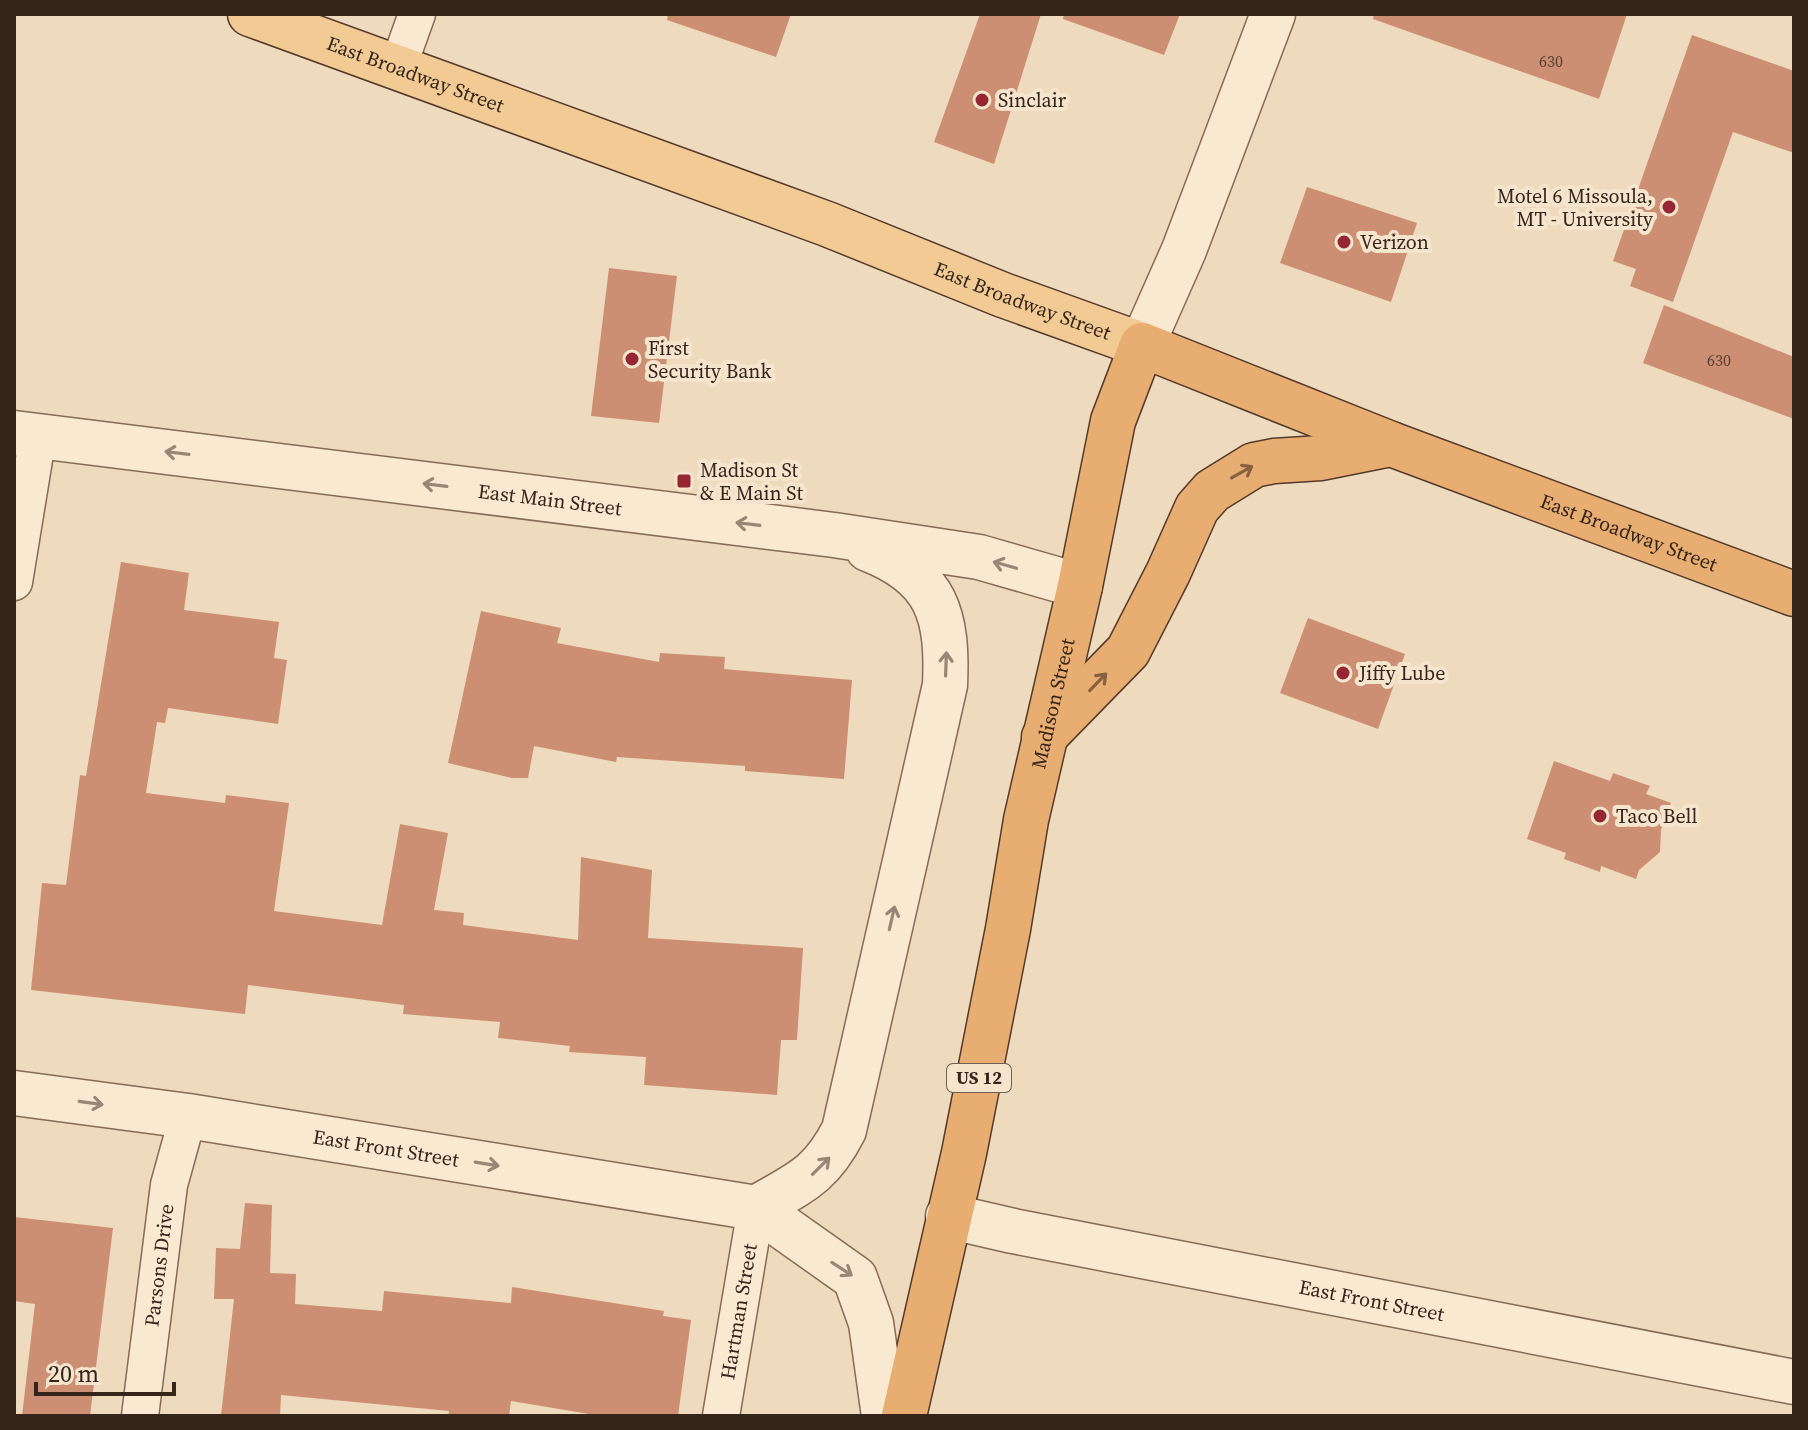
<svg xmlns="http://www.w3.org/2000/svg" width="1808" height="1430" font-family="'Source Serif 4',serif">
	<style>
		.building { fill: #cc8f73 }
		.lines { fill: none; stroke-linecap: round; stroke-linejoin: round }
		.minor-casing { stroke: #866b56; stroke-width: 39 }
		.tertiary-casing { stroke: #866b56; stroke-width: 47 }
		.primary-casing { stroke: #533a2b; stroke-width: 47 }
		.trunk-casing { stroke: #533a2b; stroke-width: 47 }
		.minor { stroke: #f9e9d0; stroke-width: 36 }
		.tertiary { stroke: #f9e9d0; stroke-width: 44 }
		.primary { stroke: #f2cb94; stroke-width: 44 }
		.trunk { stroke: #e8ad70; stroke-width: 44 }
		.oneway { stroke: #978776 }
		.oneway2 { stroke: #866241 }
		.poi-dot { fill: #952632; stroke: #f5e5cd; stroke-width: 3 }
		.labels { text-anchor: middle; stroke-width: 8; stroke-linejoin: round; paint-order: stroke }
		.number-label { font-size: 16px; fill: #5b4031 }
		.shield { fill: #f5e5cd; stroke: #6f5f50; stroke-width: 2 }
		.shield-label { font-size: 18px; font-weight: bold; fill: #35251b }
		.street-label { font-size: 20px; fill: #35251b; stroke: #f5e5cd }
		.poi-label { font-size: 20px; fill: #35251b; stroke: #f5e5cd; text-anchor: start }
	</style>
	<rect width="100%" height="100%" fill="#eedabd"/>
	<g class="building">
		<polygon points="668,14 791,14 776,57 667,20"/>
		<polygon points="980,14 1041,14 994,164 934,142"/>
		<polygon points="1064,14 1180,14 1164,55 1063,19"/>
		<polygon points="1374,14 1627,14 1599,99 1373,19"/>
		<polygon points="1692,35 1794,71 1794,153 1733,132 1673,302 1630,286 1636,269 1613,261"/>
		<polygon points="1307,187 1417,223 1391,302 1280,263"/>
		<polygon points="609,268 677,276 659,423 591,416"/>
		<polygon points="1664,305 1794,357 1794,419 1643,363"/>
		<polygon points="121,562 189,573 184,610 279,622 274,658 287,660 278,724 168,708 165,723 157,722 146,793 225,803 226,795 289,803 274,911 382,925 400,824 448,833 434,910 464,913 463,925 578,940 581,857 652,870 648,938 803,948 797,1040 781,1040 777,1095 644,1085 646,1057 569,1052 570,1046 498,1038 500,1022 403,1014 404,1005 248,985 245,1014 31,990 42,883 66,885 80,775 86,776"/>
		<polygon points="481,611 561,628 557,643 659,662 660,653 725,657 724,669 852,680 844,779 745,771 745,766 617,757 616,762 534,746 528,778 512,778 448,763"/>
		<polygon points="1308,618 1405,654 1378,729 1280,693"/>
		<polygon points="1554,761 1610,781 1613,773 1650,786 1646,794 1671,803 1661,830 1660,852 1639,870 1636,879 1601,866 1600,872 1564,859 1566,853 1527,839"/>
		<polygon points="245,1203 272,1205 270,1273 296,1274 295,1304 382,1311 384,1291 511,1303 512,1287 664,1311 663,1316 691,1320 678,1416 601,1416 511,1401 509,1416 448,1416 449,1411 281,1395 280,1416 221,1416 234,1299 214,1299 216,1248 240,1249"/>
		<polygon points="14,1217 113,1228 90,1416 22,1416 35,1304 14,1301"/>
	</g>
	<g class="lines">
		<defs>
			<g id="minor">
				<polyline points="398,67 417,14"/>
				<polyline points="14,582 38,435"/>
				<path id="s1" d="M140,1416L169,1185L188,1116"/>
				<path id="s2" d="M721,1416L756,1208"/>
			</g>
			<g id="tertiary">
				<polyline points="1142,345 1184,250 1273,14"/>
				<path id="s3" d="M14,433L834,535L979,557L1080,586"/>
				<path id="s4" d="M14,1093L188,1116L756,1208L855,1278L871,1323L884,1416"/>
				<path d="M756,1208C799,1183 820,1177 844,1130L945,685C948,616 938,576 868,549"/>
				<path id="s5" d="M948,1216L1013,1231L1794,1382"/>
			</g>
			<g id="primary">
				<path id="s6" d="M250,14L827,224L1003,295L1142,345"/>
			</g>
			<g id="trunk">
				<polyline points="1044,737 1128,651 1168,573 1197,508 1212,491 1254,465 1274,461 1321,458 1391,444"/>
				<path id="s7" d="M904,1416L964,1153L1008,929L1026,820L1080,586L1113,421L1142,345L1391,444L1794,594"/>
			</g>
		</defs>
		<use href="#minor" class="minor-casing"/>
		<use href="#tertiary" class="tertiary-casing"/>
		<use href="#primary" class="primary-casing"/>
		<use href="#trunk" class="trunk-casing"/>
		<use href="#minor" class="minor"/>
		<use href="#tertiary" class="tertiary"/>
		<use href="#primary" class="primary"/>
		<use href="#trunk" class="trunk"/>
	</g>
	<defs><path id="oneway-shaft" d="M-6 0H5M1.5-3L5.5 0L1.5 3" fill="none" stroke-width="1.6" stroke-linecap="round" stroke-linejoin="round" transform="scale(2)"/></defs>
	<g class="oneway">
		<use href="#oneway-shaft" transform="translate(177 453) rotate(-173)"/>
		<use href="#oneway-shaft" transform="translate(435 485) rotate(-173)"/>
		<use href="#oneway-shaft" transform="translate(748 524) rotate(-173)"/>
		<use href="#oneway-shaft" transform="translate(1005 565) rotate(-164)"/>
		<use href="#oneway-shaft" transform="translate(946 664) rotate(-88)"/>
		<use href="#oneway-shaft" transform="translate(892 918) rotate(-77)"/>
		<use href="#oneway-shaft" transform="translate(91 1103) rotate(8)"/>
		<use href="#oneway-shaft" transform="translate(487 1164) rotate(9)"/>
		<use href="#oneway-shaft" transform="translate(821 1166) rotate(-45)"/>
		<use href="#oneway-shaft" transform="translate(842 1269) rotate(33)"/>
	</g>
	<g class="oneway2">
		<use href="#oneway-shaft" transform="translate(1242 472) rotate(-29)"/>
		<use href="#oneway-shaft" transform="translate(1098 682) rotate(-46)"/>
	</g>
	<g class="poi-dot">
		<circle cx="982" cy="100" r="8"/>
		<circle cx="1669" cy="207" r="8"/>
		<circle cx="1344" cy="242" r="8"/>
		<circle cx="632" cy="359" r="8"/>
		<rect x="676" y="473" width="16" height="16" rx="4"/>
		<circle cx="1343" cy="673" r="8"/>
		<circle cx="1600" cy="816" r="8"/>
	</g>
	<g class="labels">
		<g class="number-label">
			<text x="1551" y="67">630</text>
			<text x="1719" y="366">630</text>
		</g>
		<rect class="shield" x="947" y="1064" width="64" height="28" rx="6"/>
		<g class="shield-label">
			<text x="979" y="1084">US 12</text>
		</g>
		<g class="street-label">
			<text dy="7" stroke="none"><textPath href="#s6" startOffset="176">East Broadway Street</textPath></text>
			<text dy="7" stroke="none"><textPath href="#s6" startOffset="824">East Broadway Street</textPath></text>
			<text dy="7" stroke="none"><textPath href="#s3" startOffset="540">East Main Street</textPath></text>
			<text dy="7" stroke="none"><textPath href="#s7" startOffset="1620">East Broadway Street</textPath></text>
			<text dy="7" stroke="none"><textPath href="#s7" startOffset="728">Madison Street</textPath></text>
			<text dy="7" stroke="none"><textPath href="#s4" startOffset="376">East Front Street</textPath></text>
			<text dy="7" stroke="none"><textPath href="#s1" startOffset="152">Parsons Drive</textPath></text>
			<text dy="7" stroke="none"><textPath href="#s5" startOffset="432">East Front Street</textPath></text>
			<text dy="7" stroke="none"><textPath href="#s2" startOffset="106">Hartman Street</textPath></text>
		</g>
		<g class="poi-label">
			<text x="998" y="107">Sinclair</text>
			<text x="1653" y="203" text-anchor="end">Motel 6 Missoula,<tspan x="1653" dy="23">MT - University</tspan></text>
			<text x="1360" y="249">Verizon</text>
			<text x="648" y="355">First<tspan x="648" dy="23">Security Bank</tspan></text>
			<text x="700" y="477">Madison St<tspan x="700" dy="23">&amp; E Main St</tspan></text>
			<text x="1359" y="680">Jiffy Lube</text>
			<text x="1616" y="823">Taco Bell</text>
		</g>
	</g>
	<rect width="1808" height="1430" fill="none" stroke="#35251b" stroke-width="32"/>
	<path d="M36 1382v12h138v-12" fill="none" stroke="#35251b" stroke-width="4"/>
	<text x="48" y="1382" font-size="24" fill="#35251b" stroke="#f5e5cd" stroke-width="6" paint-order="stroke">20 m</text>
</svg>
